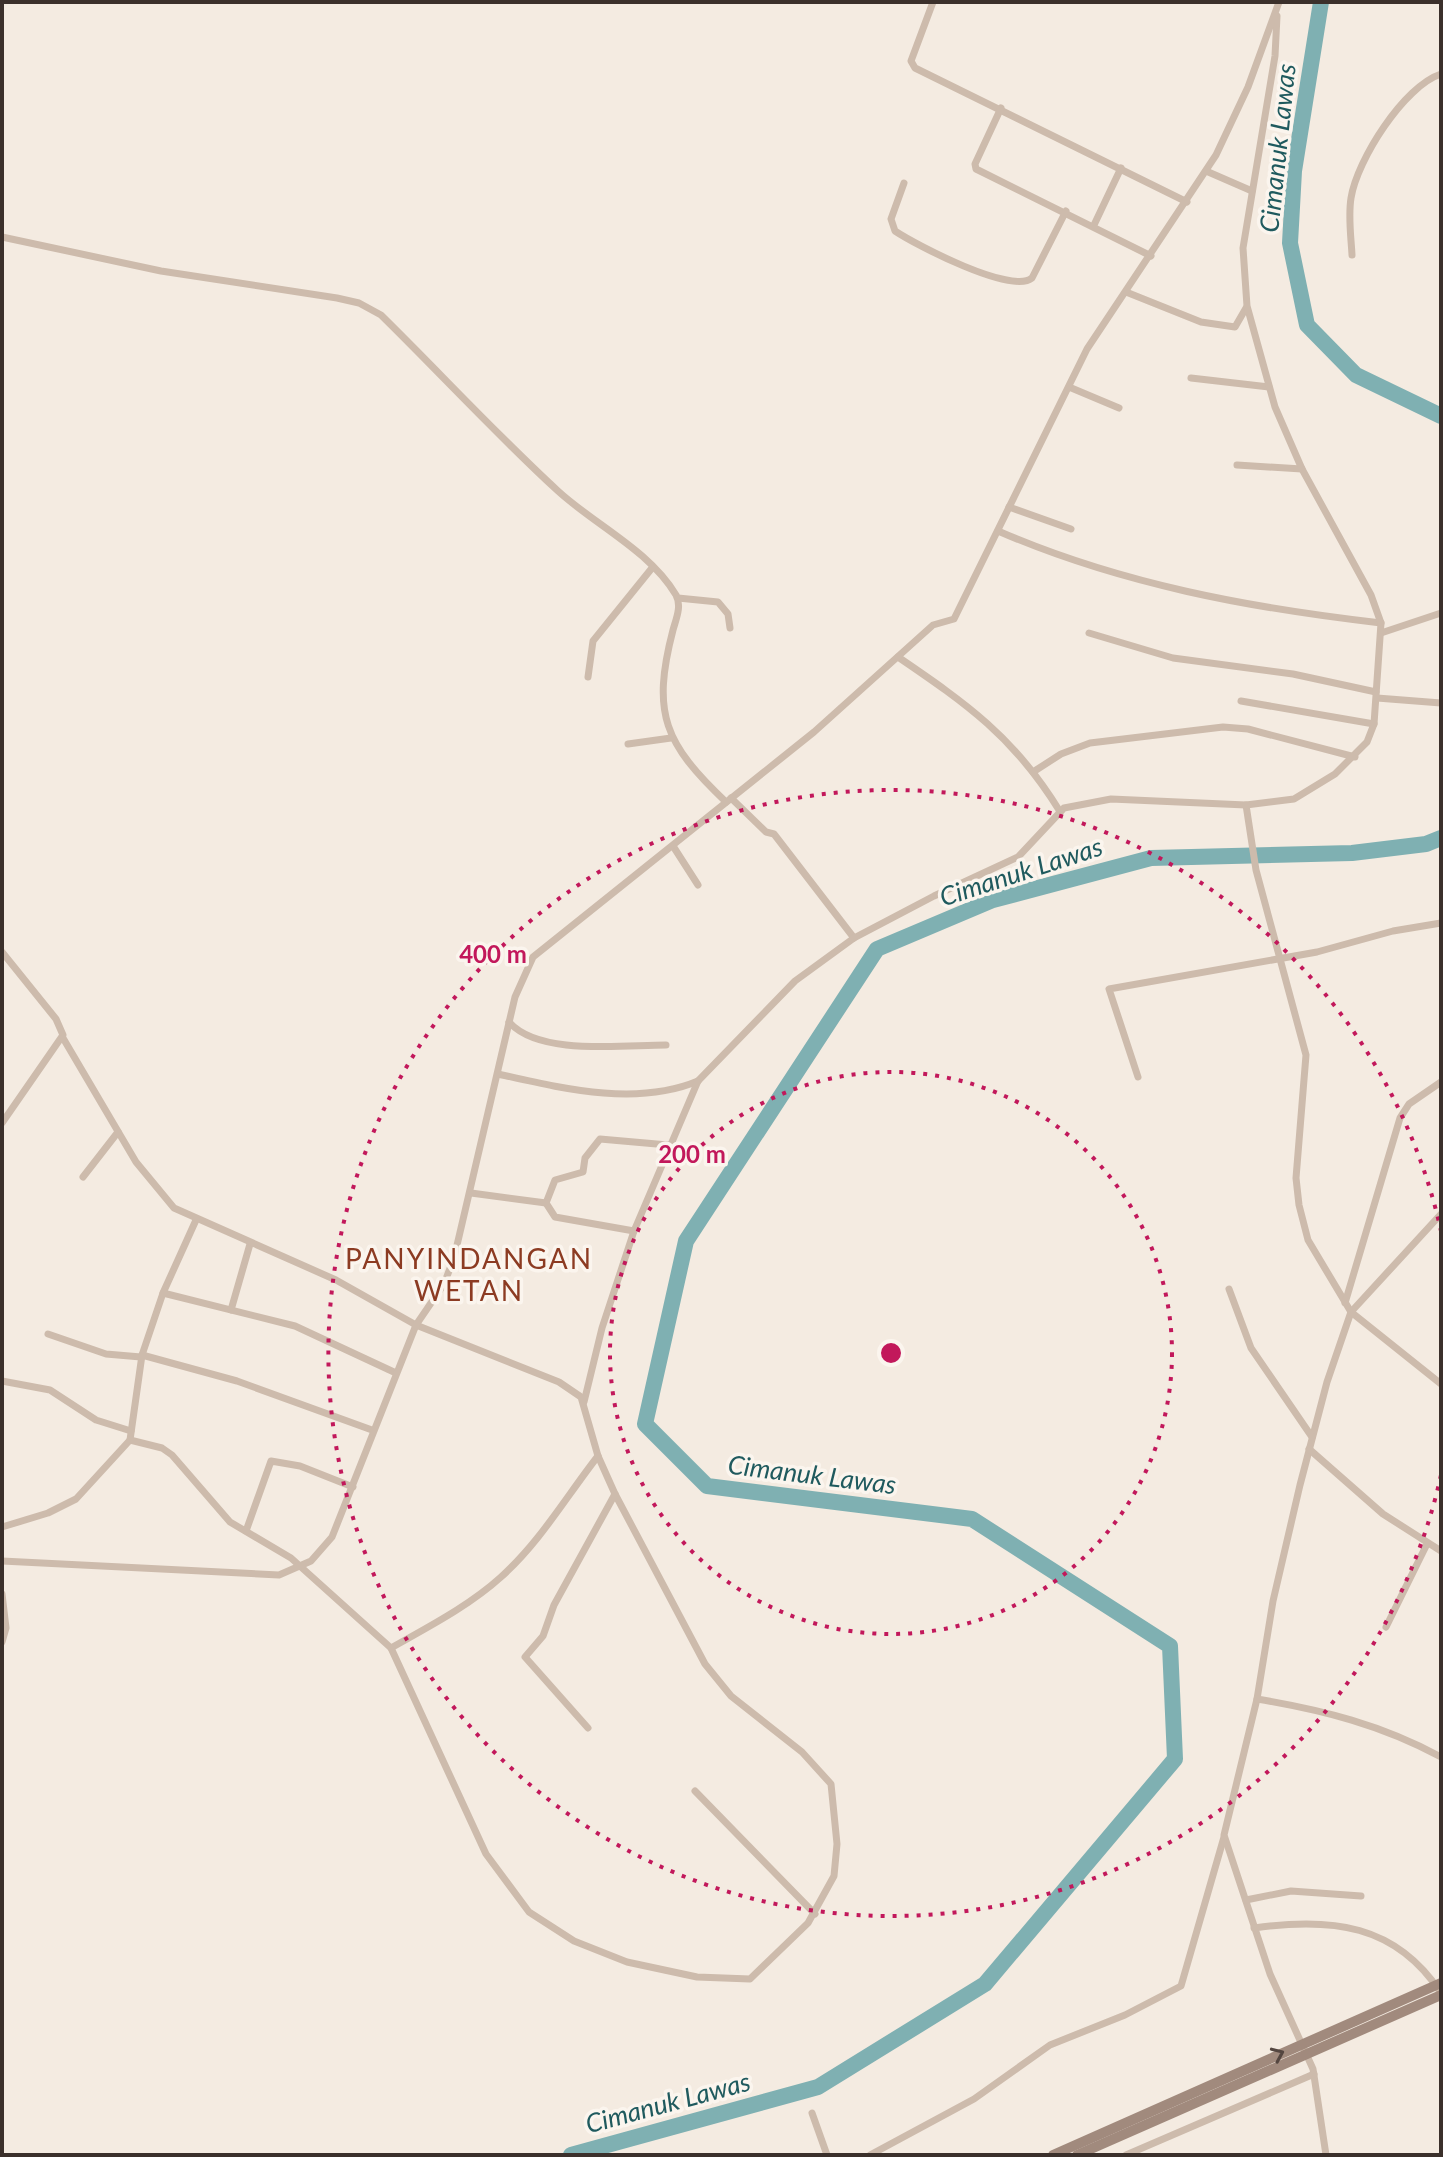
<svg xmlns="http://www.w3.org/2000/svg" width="1443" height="2157" font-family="Lato,sans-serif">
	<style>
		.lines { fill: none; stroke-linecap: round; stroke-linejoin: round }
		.river { stroke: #7fb0b2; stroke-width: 16 }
		.minor { stroke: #cdbbac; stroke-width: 7 }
		.secondary { stroke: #a18a7d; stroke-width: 10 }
		.oneway { stroke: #544640 }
		.ring { fill: none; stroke: #c2185b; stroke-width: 4; stroke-dasharray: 4 8 }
		.labels { text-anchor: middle; stroke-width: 7; stroke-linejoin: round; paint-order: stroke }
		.water-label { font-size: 26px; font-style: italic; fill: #1f5a5e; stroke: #fbf5ee }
		.quarter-label { font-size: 28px; letter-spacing: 2px; fill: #8c3b22; stroke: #fbf5ee }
		.centre { fill: #c2185b; stroke: #fbf5ee; stroke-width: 4 }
		.ring-label { font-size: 24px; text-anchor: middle; font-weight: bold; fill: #c2185b; stroke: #fbf5ee; stroke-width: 7; stroke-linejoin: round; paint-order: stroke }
	</style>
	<rect width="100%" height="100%" fill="#f4ebe1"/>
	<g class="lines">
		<g class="river">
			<polyline points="1321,2 1294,171 1290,243 1307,325 1356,375 1441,416"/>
			<polyline points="571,2155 818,2087 985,1984 1175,1759 1170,1646 972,1519 707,1486 645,1424 686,1241 877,949 993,900 1151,858 1352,853 1426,844 1441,838"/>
		</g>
		<g class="minor">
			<polyline points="933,2 911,61 915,68 1187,202"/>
			<polyline points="1001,108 975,164 976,169 1151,256"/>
			<polyline points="1206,171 1252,191"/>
			<path d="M904,183L891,219L895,231C916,245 1012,295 1032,278L1066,211"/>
			<polyline points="1094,225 1121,168"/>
			<path d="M2,237L161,271L337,298L359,303L381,315C440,373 497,435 558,491C595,525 649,550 676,595C682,606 676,619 673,630C651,714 665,744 726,802"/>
			<path d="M1352,255C1351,236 1348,217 1351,198C1357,160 1404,86 1441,74"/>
			<polyline points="1126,292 1201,322 1235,327 1246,308"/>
			<polyline points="1191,378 1269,387"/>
			<polyline points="1069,387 1119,408"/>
			<polyline points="1237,465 1302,469"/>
			<polyline points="1009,507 1071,529"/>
			<path d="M998,531C1120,584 1250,608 1381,623"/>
			<polyline points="678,598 718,602 728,614 730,628"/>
			<polyline points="1089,633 1173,658 1293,674 1376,692"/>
			<polyline points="1381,633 1441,613"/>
			<path d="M898,657C967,704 1014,737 1059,810"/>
			<polyline points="588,677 593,641 652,568"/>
			<polyline points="1377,698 1441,703"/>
			<polyline points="1241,701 1374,724"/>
			<polyline points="628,744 671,738"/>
			<polyline points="1033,772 1061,754 1090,743 1223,727 1248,729 1355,757"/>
			<polyline points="731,798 766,832 774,834 854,938"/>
			<polyline points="1246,805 1256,870 1306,1055 1296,1178 1299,1205 1308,1240 1351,1312 1327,1382 1300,1485 1273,1601 1257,1699 1224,1835 1270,1974 1313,2069 1326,2155"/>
			<polyline points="673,846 698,885"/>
			<polyline points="2,952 56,1019 63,1035 2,1123"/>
			<path d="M509,1022C539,1056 622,1045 666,1045"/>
			<path d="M498,1074C561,1088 636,1107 698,1081"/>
			<polyline points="1138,1077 1109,989 1317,952 1393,931 1441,923"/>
			<polyline points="83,1177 118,1132"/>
			<polyline points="471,1193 546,1203 555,1180 583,1172 585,1158 600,1139 668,1145"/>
			<polyline points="546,1203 555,1217 634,1231"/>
			<polyline points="1441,1214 1351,1312 1441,1384"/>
			<polyline points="1229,1289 1251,1348 1312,1437"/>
			<polyline points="163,1293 295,1326 396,1373"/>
			<polyline points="1345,1303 1400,1118 1409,1104 1441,1082"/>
			<polyline points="231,1310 250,1244"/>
			<polyline points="48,1334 106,1354 141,1357"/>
			<polyline points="142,1355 237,1381 372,1430"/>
			<polyline points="2,1381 50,1390 96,1420 131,1431"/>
			<polyline points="584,1402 602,1328 634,1231 698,1081 795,981 854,938 934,896 1018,857 1064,808 1111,799 1246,805 1294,799 1335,774 1367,742 1374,724 1381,623 1371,595 1302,469 1275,407 1247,306 1243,248 1275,56 1277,16"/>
			<polyline points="130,1440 142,1355 163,1293 196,1220"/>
			<polyline points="1309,1449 1383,1514 1441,1551"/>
			<polyline points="2,1527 48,1513 76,1499 130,1440 162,1448 172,1455 230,1522 291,1558 391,1648 486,1854 529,1912 574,1941 627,1962 697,1977 750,1979 808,1923 834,1876 837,1844 831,1784 802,1752 731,1696 705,1664 615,1494 598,1456 581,1397 559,1382 416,1325 336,1280 174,1208 136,1162 63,1038"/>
			<polyline points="246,1531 271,1461 300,1466 353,1487"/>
			<polyline points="2,1561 279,1575 311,1561 332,1537 416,1325 444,1284 454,1258 515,997 533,957 814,732 933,625 954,619 1087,349 1216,155 1248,87 1279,2"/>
			<polyline points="2,1594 6,1628 2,1642"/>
			<polyline points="1386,1627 1427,1544"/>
			<path d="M391,1648C428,1627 469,1606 501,1577C540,1542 566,1497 598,1456"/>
			<path d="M1257,1699C1323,1710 1382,1725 1441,1757"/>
			<polyline points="588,1728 525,1657 543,1636 554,1605 615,1494"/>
			<polyline points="695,1791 815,1914"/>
			<polyline points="1246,1900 1291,1891 1361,1896"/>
			<path d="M1254,1928C1331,1917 1396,1924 1441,1993"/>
			<polyline points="812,2113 827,2155"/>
			<polyline points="870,2155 974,2099 1050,2045 1125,2015 1181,1986 1224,1837"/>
			<polyline points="1126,2155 1314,2074"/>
		</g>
		<g class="secondary">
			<polyline points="1053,2155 1441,1983"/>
			<polyline points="1077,2155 1441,1995"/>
		</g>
	</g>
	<defs><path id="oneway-chevron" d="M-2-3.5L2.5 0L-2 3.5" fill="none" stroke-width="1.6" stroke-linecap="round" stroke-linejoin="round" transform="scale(2)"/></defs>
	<use class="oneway" href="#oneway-chevron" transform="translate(1278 2054) rotate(-24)"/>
	<g class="ring">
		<circle cx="891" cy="1353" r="281"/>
		<path d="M1441 1475A563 563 0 1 1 1441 1231"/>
	</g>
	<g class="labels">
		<g class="water-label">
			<text transform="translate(1278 148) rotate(-84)" y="9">Cimanuk Lawas</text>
			<text transform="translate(1021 872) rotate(-18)" y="9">Cimanuk Lawas</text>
			<text transform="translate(812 1475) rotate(7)" y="9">Cimanuk Lawas</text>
			<text transform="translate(668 2103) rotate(-15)" y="9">Cimanuk Lawas</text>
		</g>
		<g class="quarter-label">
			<text x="469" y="1269">PANYINDANGAN<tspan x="469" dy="32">WETAN</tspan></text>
		</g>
	</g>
	<circle cx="891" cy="1353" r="12" class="centre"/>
	<g class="ring-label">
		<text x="493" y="963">400 m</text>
		<text x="692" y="1163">200 m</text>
	</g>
	<rect width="1443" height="2157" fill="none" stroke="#3b302b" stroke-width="8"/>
</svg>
